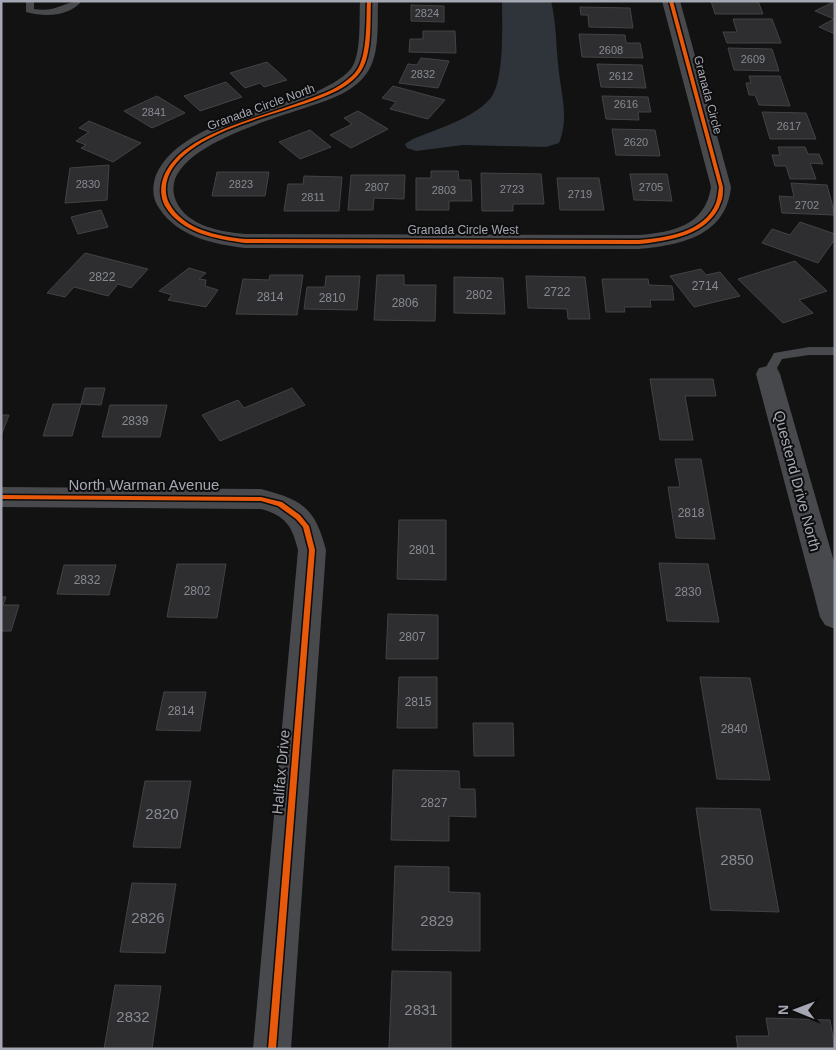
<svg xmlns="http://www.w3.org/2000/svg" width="836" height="1050" font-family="Arial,sans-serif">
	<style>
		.water { fill: #2e343a }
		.building { fill: #2e2e30; stroke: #424346 }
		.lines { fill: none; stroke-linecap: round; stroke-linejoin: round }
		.service { fill: #48494c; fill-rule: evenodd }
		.minor { fill: #48494c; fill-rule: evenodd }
		.cycleway-casing { stroke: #0d0d0e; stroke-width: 3 }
		.cycleway { fill: #e8590c; fill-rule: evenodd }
		.labels { text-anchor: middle; stroke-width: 4; stroke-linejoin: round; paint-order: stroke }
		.far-number-label { font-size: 11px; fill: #878a92 }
		.far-street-label { font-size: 12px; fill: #a5a8b2; stroke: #0d0d0e }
		.number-label { font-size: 12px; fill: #878a92 }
		.street-label { font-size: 15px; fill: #a5a8b2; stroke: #0d0d0e }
		.near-number-label { font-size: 15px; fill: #878a92 }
	</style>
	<rect width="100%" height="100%" fill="#121213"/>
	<path class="water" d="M502,1H551C556,22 556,42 558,63C560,91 570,116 559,143L546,147L463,145L416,151L407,148L405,144L413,139C435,130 473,118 489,100C505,84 502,24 502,1Z"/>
	<g class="building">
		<polygon points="711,1 758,1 763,14 715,14"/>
		<polygon points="835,1 835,34 819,27 834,19 815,11"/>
		<polygon points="411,5 444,6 444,22 411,21"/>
		<polygon points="580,7 630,8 633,28 589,27 588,15 581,15"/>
		<polygon points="733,19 772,19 781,43 727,43 723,32 737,32"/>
		<polygon points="423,31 455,31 456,53 409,52 410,39 423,39"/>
		<polygon points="579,34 625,35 626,43 640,43 643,58 582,57"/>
		<polygon points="728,48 772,49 779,71 734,70"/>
		<polygon points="421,58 449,61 438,88 399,83 408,64 417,65"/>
		<polygon points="267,62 287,80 264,87 260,83 245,88 230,73"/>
		<polygon points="597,64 642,65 646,88 601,87"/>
		<polygon points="749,76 780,76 790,106 759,105 755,95 749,95 746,83 751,83"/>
		<polygon points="226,82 242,97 200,111 184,96"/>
		<polygon points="393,86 445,100 428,119 390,109 396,102 382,98"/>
		<polygon points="157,96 185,113 152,128 124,111"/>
		<polygon points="602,96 648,97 651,112 638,112 639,120 606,119"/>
		<polygon points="358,111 388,129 351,148 330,135 352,124 344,118"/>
		<polygon points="762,112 806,113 816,139 770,139"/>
		<polygon points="89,121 141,143 113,162 81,148 86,145 76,141 89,132 79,128"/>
		<polygon points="612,129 655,130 660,156 616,155"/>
		<polygon points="310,130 331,147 300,159 279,142"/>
		<polygon points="778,147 805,147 808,154 819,154 823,164 810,163 816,179 790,179 786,166 775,166 772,155 780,155"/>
		<polygon points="109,165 107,200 65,203 70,168"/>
		<polygon points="431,171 458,171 459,180 471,180 472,201 449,201 449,210 416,210 416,178 431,178"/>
		<polygon points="217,172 269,172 265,196 212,196"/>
		<polygon points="481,173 541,174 544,204 513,204 513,211 482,211"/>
		<polygon points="630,174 667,174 672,201 634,200"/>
		<polygon points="351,175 405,175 404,199 374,198 373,210 348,210"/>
		<polygon points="304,176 342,177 339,211 284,211 288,184 303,184"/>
		<polygon points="557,178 599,178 604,210 560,210"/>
		<polygon points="791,183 827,185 835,215 782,213 779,196 794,197"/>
		<polygon points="101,210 108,227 78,234 71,217"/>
		<polygon points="800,222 835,234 835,239 818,263 762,243 772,229 790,235"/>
		<polygon points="85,253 148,269 131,288 118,284 108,296 74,287 65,297 47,293"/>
		<polygon points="795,261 827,291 799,300 813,313 783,323 738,279"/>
		<polygon points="189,268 206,273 199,279 206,280 205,286 218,290 206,307 168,300 172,295 159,291"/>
		<polygon points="701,269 706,275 720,272 740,296 694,307 670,276"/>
		<polygon points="270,275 303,275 297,315 236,314 243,279 269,280"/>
		<polygon points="377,275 404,275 404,285 436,285 435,321 374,320"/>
		<polygon points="326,276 360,276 357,310 304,309 307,287 325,287"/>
		<polygon points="526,276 585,277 590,319 568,319 567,309 528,308"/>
		<polygon points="454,277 503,278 505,314 454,313"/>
		<polygon points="602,279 648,279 649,285 672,286 674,300 650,300 651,307 624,307 625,312 606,312"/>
		<polygon points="650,379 713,379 716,396 685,396 693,440 660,440"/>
		<polygon points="85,388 105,388 101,405 81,404"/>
		<polygon points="292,388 305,405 220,441 202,415 238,400 244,408"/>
		<polygon points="53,404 81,404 72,436 43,436"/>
		<polygon points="110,405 167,405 160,437 102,437"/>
		<polygon points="1,415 9,415 1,436"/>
		<polygon points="675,459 701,459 715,539 676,538 668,487 680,487"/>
		<polygon points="399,520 446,520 446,580 397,579"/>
		<polygon points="659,563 708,564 719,622 667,621"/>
		<polygon points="177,564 226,564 217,618 167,617"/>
		<polygon points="64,565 116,565 109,595 57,594"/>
		<polygon points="1,597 6,597 3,605 19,605 11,631 1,631"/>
		<polygon points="388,614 438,615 438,659 386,659"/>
		<polygon points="399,677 437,677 437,728 397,728"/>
		<polygon points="700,677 750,678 770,780 717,779"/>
		<polygon points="164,692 206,692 200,731 156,730"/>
		<polygon points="473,723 513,723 514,756 474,756"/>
		<polygon points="393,770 459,771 460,789 475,789 476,817 449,816 449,841 391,840"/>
		<polygon points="145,781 191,781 180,848 133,847"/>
		<polygon points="696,808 760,809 779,912 711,910"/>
		<polygon points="395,866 449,867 449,892 480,893 480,951 392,950"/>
		<polygon points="132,883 176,884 165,953 120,952"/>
		<polygon points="392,971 451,972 451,1049 389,1049"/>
		<polygon points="115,985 161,986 152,1049 104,1049"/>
		<polygon points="766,1018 830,1020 835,1049 738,1049 736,1036 769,1036"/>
	</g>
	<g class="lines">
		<g class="service">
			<path d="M26,1H34V9C56,13 64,1 82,1C68,17 45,17 26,12Z"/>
			<polygon points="809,347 835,347 835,355 809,355 782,359 772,377 764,377 762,374 774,353"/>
		</g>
		<g class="minor">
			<path d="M360,1H378C377,26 381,59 363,78C356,86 345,93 335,97C301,113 152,144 176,201C187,226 221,232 245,234L639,235C673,232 705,226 711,187L662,1H680L731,187C726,236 681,245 639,249L245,248C213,244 178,237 159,208C152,198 152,187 156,175C179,123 272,110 320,90C330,85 341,79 349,71C362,59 359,19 360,1Z"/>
			<polygon points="768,366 777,368 780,374 835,565 835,629 825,625 820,617 756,374 759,368"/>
			<path d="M1,487L261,489C303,500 315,508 326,550L291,1049H253L298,550C292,526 286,516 261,509L1,507Z"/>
		</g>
		<defs>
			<g id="cycleway">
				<path d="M367,1H371C370,22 373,59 358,75C351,83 340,90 330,94C286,114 187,129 168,177C165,186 165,195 169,203C183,230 218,236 245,239L639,240C666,238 705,232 716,203C718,198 718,192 719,187L669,1H673L723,187C723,192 723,198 721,202C710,235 669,241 639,244L245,243C216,239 181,233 165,206C160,196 160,186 164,176C168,166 176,157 185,150C198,140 214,133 229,127C260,115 294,106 325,93C335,89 346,82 354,74C368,60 366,21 367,1Z"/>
				<polygon points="1,495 261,497 282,502 300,515 309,526 315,550 276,1049 268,1049 309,550 303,527 296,519 278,506 261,501 1,499"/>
			</g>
		</defs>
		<use href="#cycleway" class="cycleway-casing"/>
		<use href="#cycleway" class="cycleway"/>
	</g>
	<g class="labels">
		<g class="far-number-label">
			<text x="427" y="17">2824</text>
			<text x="611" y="54">2608</text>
			<text x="753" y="63">2609</text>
			<text x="423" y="78">2832</text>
			<text x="621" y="80">2612</text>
			<text x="626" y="108">2616</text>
			<text x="154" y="116">2841</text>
			<text x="789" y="130">2617</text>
			<text x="636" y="146">2620</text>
			<text x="88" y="188">2830</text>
			<text x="241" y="188">2823</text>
			<text x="377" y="191">2807</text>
			<text x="651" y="191">2705</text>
			<text x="512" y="193">2723</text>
			<text x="444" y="194">2803</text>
			<text x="580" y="198">2719</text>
			<text x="313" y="201">2811</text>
			<text x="807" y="209">2702</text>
		</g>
		<g class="far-street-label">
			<text transform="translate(708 95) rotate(75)" y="4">Granada Circle</text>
			<text transform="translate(261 107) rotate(-20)" y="4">Granada Circle North</text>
			<text x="463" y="234">Granada Circle West</text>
		</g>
		<g class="number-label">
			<text x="102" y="281">2822</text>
			<text x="705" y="290">2714</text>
			<text x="557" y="296">2722</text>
			<text x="479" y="299">2802</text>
			<text x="270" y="301">2814</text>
			<text x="332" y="302">2810</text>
			<text x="405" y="307">2806</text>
			<text x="135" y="425">2839</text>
			<text x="691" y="517">2818</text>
			<text x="422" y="554">2801</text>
			<text x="87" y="584">2832</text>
			<text x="197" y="595">2802</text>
			<text x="688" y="596">2830</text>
			<text x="412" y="641">2807</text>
			<text x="418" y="706">2815</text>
			<text x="181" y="715">2814</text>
			<text x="734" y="733">2840</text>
			<text x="434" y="807">2827</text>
		</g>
		<g class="street-label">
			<text transform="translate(797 481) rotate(75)" y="5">Questend Drive North</text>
			<text x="144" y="490">North Warman Avenue</text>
			<text transform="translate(281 772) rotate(-85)" y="5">Halifax Drive</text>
		</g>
		<g class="near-number-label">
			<text x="162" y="819">2820</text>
			<text x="737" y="865">2850</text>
			<text x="148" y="923">2826</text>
			<text x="437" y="926">2829</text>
			<text x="421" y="1015">2831</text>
			<text x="133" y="1022">2832</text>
		</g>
	</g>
	<rect width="836" height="1050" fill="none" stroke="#a5a8b2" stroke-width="5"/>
	<g transform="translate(796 1010) rotate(271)" stroke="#0d0d0e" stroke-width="4" paint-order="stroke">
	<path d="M0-4L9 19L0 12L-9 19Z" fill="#a5a8b2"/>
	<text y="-8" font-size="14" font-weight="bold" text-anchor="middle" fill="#a5a8b2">N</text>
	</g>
</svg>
